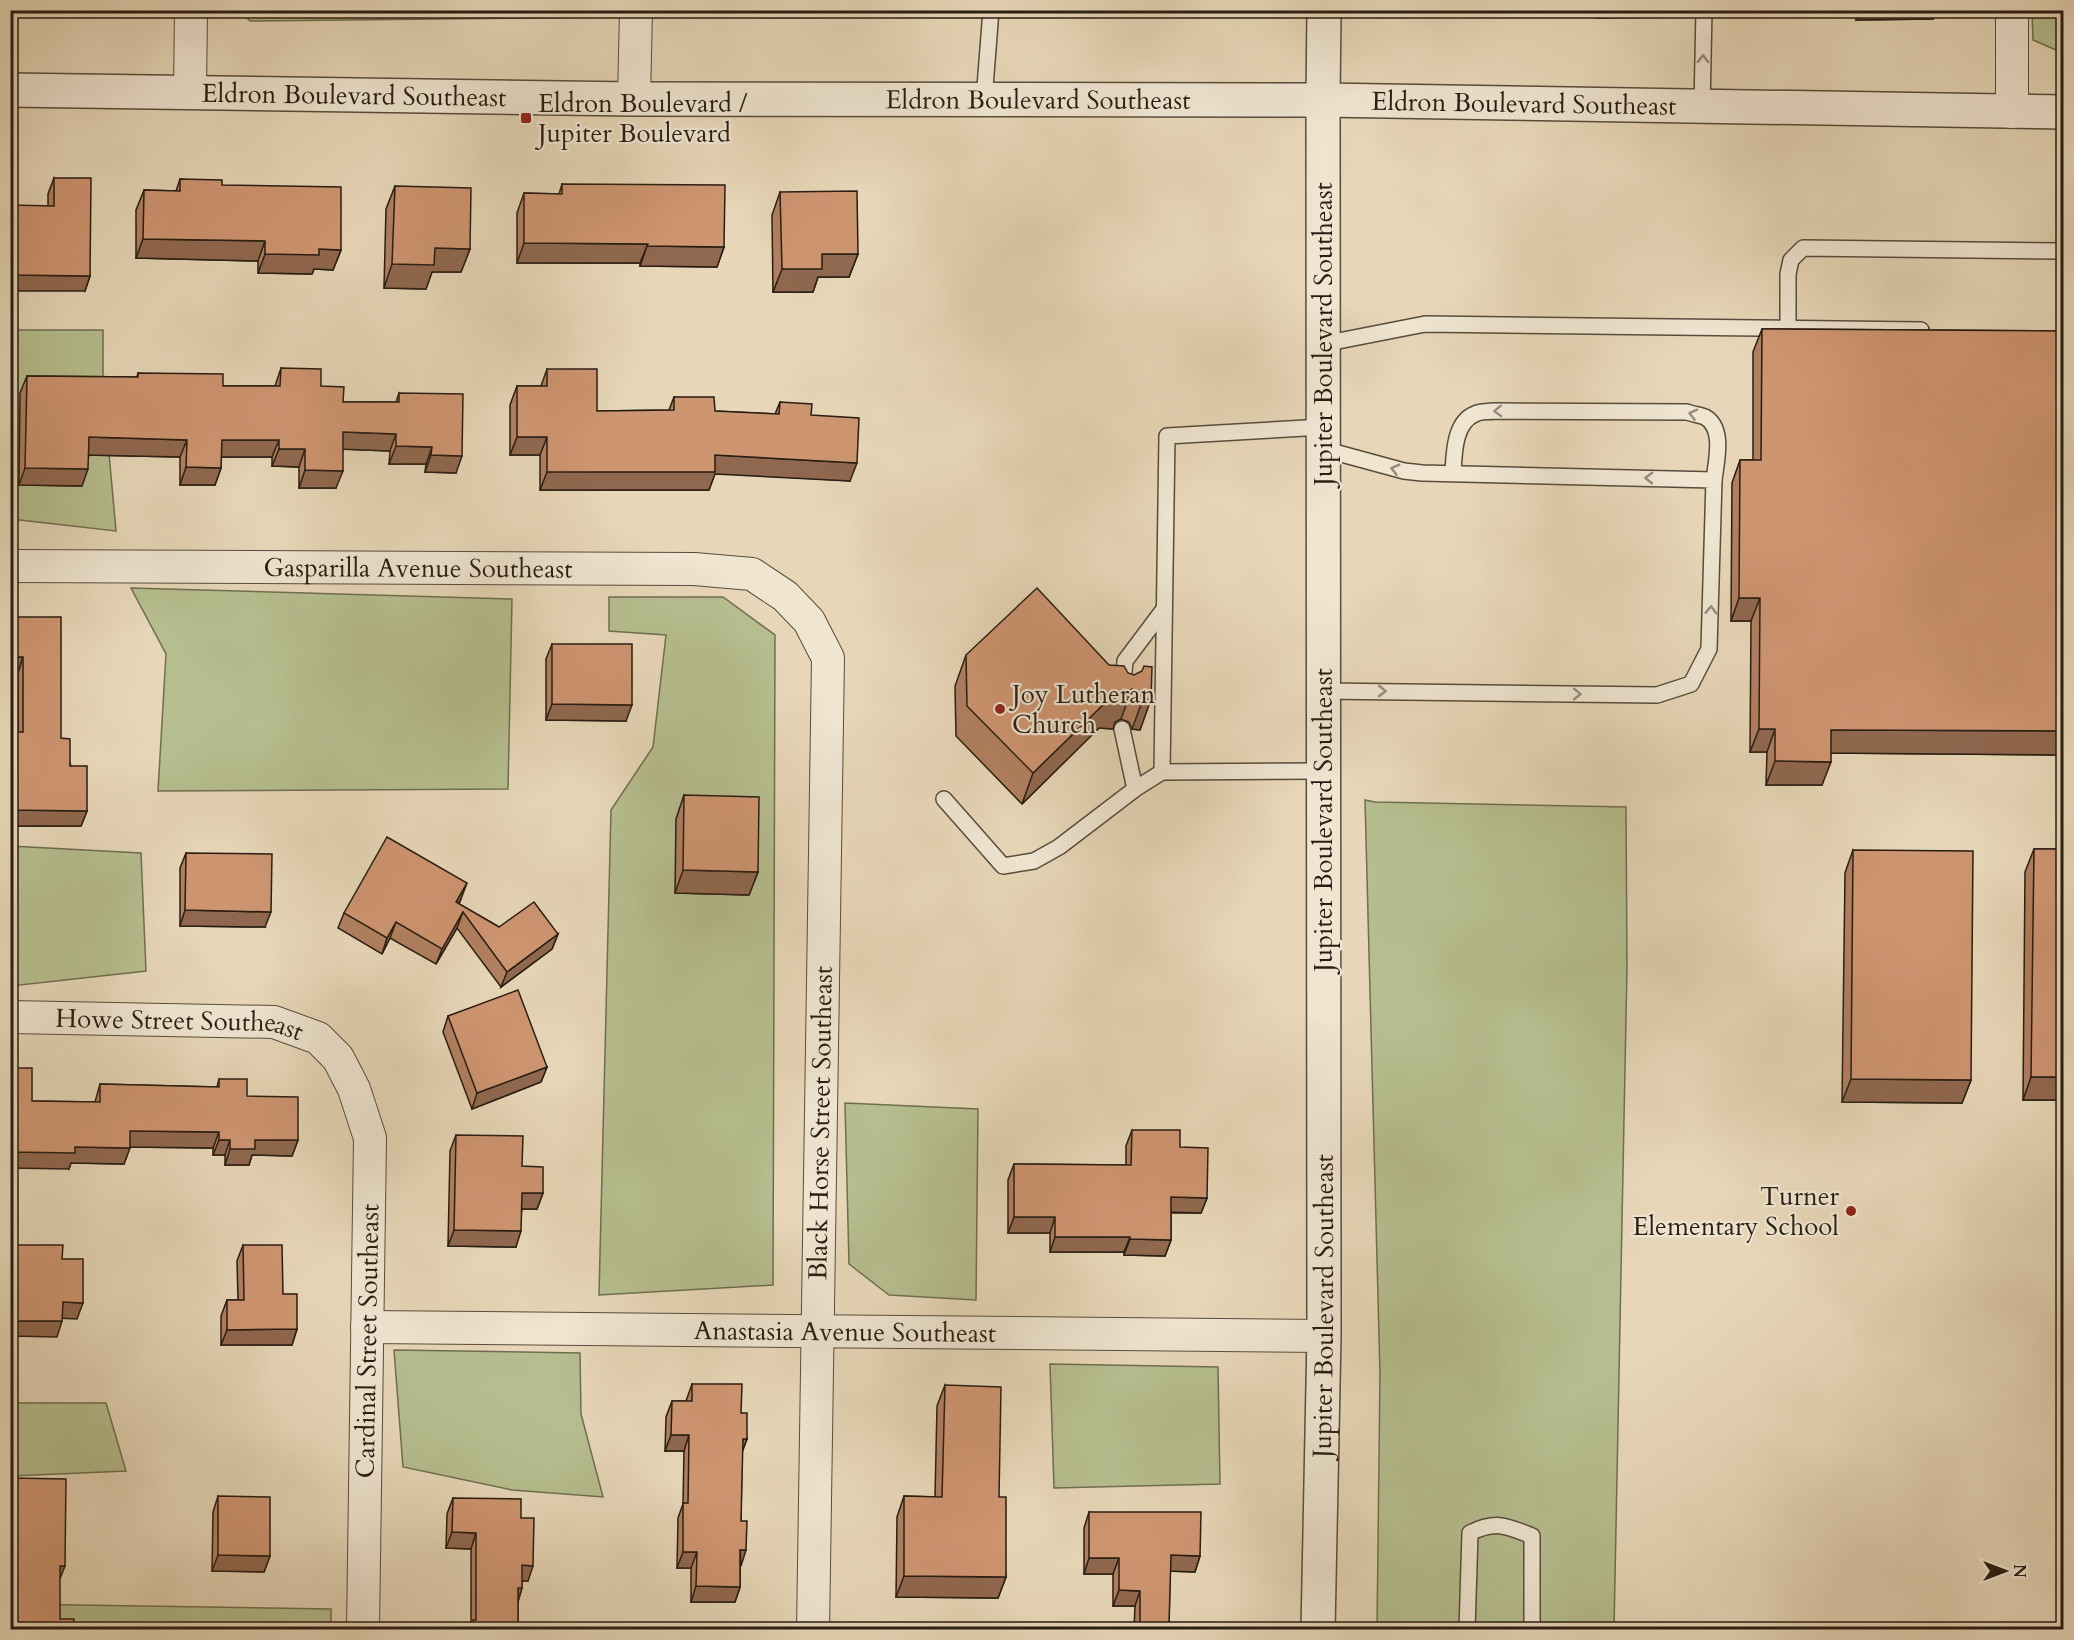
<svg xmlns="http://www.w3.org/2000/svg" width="2074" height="1640" font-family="Cardo,serif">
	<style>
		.green { fill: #b6be8f; stroke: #6f6e50; stroke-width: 1.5 }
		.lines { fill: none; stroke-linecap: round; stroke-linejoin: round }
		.service-casing { stroke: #584c3c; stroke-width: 18 }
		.minor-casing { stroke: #584c3c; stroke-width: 34 }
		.tertiary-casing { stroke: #584c3c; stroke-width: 36 }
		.service { stroke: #efe5d1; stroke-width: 15 }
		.minor { stroke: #efe5d1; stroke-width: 32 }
		.tertiary { stroke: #efe5d1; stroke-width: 33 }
		.wall { fill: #b18061; stroke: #281d12; stroke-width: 1.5 }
		.shaded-wall { fill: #90684f; stroke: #281d12; stroke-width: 1.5 }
		.building { fill: #ce9571; stroke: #281d12; stroke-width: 1.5 }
		.oneway { stroke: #958b7b }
		.poi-dot { fill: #8f2418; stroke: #efe5d1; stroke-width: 2 }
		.labels { text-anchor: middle; stroke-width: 4.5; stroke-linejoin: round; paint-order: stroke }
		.street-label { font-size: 26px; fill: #281d12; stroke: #efe5d1 }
		.poi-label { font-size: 26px; fill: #281d12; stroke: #efe5d1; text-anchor: start }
	</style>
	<rect width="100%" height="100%" fill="#e7d7b8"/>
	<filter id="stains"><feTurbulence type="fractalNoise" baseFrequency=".00333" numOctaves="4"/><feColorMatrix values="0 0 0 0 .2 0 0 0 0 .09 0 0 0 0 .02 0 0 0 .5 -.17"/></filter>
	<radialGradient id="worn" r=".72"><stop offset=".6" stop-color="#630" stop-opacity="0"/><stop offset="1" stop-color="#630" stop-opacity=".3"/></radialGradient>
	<g class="green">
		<polygon points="240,11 612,10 612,17 250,21"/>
		<polygon points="684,11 875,10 875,17 771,18 684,15"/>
		<polygon points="2032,11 2063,11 2063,53 2033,40"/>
		<polygon points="11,330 103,330 103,387 116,531 11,519"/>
		<polygon points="131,588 512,599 508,789 158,791 166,654"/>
		<polygon points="609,597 723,597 775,635 773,1285 599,1295 611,810 653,747 666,635 609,631"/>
		<polygon points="1365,800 1375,802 1626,807 1627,967 1614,1629 1377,1629 1380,1374"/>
		<polygon points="10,846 141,853 146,971 11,986"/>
		<polygon points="845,1103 978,1109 976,1300 889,1295 849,1264"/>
		<polygon points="394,1350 580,1353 581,1414 603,1497 512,1490 403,1467"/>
		<polygon points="1050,1364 1218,1367 1220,1484 1054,1488"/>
		<polygon points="11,1403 106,1403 126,1471 11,1476"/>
		<polygon points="11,1604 331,1609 331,1629 11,1630"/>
		<polygon points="586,1624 788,1626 788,1629 586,1630"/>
	</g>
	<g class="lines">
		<defs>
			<g id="service">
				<polyline points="984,100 991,10"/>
				<polyline points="1702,107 1704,10"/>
				<polyline points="1788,328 1788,274 1791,260 1803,248 2064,251"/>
				<polyline points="1323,344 1425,324 1921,330"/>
				<polyline points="1323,427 1167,436 1162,772 1323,771"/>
				<polyline points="1323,449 1404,471 1422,473 1714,480 1709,649 1691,684 1657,695 1323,691"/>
				<path d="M1453,473C1454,455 1454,422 1475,414C1480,411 1488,412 1494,411L1687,412C1692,414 1700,415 1705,417C1725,428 1716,462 1714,480"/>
				<polyline points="1123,684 1125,661 1164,609"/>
				<polyline points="1122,729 1135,789"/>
				<polyline points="944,799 1003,866 1034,861 1059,847 1135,789 1162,772"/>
				<path d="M1467,1630L1470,1533C1496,1520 1507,1526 1532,1536V1630"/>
			</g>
			<g id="minor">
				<polyline points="2012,10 2012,112"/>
				<polyline points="190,93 191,10"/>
				<polyline points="634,99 636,10"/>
				<path id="s1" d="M10,566L694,569L752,574L785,596L809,621L828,658L813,1630"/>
				<path id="s2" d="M10,1017L274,1022L318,1038L338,1058L354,1089L370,1138L363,1630"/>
				<path id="s3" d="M367,1327L1324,1336"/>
			</g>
			<g id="tertiary">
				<path id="s4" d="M10,90L634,99L1323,100L2064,112"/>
				<path id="s5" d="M1318,1630L1324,1336L1323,100L1324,10"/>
			</g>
		</defs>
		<use href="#service" class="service-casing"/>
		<use href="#minor" class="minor-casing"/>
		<use href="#tertiary" class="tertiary-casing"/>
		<use href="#service" class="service"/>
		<use href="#minor" class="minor"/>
		<use href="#tertiary" class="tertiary"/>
	</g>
	<g class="wall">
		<polygon points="1856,10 1936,10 1933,19 1856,20"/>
		<polygon points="54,178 90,276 85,291 48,206 48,194"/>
		<polygon points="180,179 222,185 341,250 333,270 314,269 312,274 258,273 258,261 136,258 136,210 144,190 176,191"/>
		<polygon points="562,184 724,247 717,267 640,266 640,263 517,263 517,213 524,193 559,194"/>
		<polygon points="395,186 470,249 461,272 432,272 426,289 384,288 386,209"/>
		<polygon points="780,192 858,254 849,277 818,277 813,292 773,292 772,215"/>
		<polygon points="1762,329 2064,331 2064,755 1831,753 1822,785 1766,785 1767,752 1750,752 1751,621 1731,621 1732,483 1740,460 1753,460 1753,352"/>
		<polygon points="281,368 321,386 343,402 396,402 399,393 456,473 425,472 426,464 389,464 390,451 343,449 336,488 299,488 299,467 272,466 272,457 221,457 221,468 215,485 180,485 180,457 89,455 82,486 19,485 20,393 27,376 137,377 138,373 223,386 275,386"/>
		<polygon points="547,369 597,411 669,410 674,397 715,411 775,414 780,402 811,415 850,481 715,473 709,490 540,490 540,455 510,455 510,405 517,386 541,386"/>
		<polygon points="10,617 61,738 87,811 81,826 10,826 10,732 18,732 18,673 10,673"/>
		<polygon points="552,644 626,721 546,720 546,659"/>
		<polygon points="966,655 1109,665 1128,673 1151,699 1140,730 1132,729 1129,722 1121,719 1115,722 1113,729 1099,728 1022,804 956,736 955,686"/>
		<polygon points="684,795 758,872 749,895 675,893 676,819"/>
		<polygon points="2034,849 2064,849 2064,1100 2023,1100 2025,872"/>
		<polygon points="1853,850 1971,1080 1962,1103 1842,1102 1845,873"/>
		<polygon points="186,853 265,927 180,926 180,868"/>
		<polygon points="461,899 459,904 499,927 558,934 552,949 501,987 457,928 436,964 390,938 382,954 338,928 344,913"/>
		<polygon points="448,1016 547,1067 541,1082 472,1109 443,1032"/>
		<polygon points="219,1079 247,1096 298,1140 292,1156 252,1155 249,1165 225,1165 225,1155 213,1155 213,1148 130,1147 124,1164 71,1163 69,1169 32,1101 95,1102 100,1084 217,1087"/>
		<polygon points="1132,1130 1180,1147 1207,1198 1201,1213 1171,1213 1171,1240 1165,1256 1124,1255 1124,1252 1050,1252 1050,1233 1008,1233 1008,1180 1014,1164 1126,1165 1126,1146"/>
		<polygon points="456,1135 522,1166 543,1193 537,1209 522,1209 516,1247 448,1246 450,1151"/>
		<polygon points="243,1245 283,1294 297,1329 292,1345 221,1345 221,1316 227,1300 238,1300 237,1261"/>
		<polygon points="692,1384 741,1413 747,1439 742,1452 740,1587 735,1602 691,1602 691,1568 677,1568 678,1518 683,1504 684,1451 665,1451 666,1417 672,1401 686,1401"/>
		<polygon points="945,1385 999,1497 1006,1577 998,1598 896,1597 897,1517 904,1496 935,1497 937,1406"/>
		<polygon points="218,1496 270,1556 264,1572 212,1571 213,1512"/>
		<polygon points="453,1498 521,1518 528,1581 522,1581 522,1588 518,1602 518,1629 470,1629 471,1627 471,1549 446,1548 447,1514"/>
		<polygon points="1089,1512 1200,1556 1195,1572 1170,1571 1169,1625 1186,1629 1134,1629 1135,1606 1113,1606 1113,1574 1084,1574 1084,1528"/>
	</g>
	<g class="shaded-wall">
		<polygon points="1599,10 1689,10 1687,17 1596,18"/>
		<polygon points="1859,10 1936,10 1933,19 1856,20"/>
		<polygon points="143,239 265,241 258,261 136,258"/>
		<polygon points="524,243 648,244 640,263 517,263"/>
		<polygon points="647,246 724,247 717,267 640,266"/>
		<polygon points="435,248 470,249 461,272 432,272 426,289 384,288 392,264"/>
		<polygon points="319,249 341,250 333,270 314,269 312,274 258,273 265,254"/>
		<polygon points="822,254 858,254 849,277 818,277 813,292 773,292 782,269"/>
		<polygon points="10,275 90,276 85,291 10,291"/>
		<polygon points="343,432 396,434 390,451 337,449"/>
		<polygon points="89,437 187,440 180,457 83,455"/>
		<polygon points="517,437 547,437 540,455 510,455"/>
		<polygon points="222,440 279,440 272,457 215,457"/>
		<polygon points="396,446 432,447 426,464 389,464"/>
		<polygon points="279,449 305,449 299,467 272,466"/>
		<polygon points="431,455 462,456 456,473 425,472"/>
		<polygon points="715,455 857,463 850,481 715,474 709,490 540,490 547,472"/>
		<polygon points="186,467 221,468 215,485 180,485"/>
		<polygon points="25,468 88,469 82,486 19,485"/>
		<polygon points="305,470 343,471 336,488 299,488"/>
		<polygon points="1739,598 1760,598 1751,621 1731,621"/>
		<polygon points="10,657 23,657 18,673 10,673"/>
		<polygon points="1132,689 1121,719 1115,722 1113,729 1099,728 1022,804 1033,773 1110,698"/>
		<polygon points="1143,699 1151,699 1140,730 1132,729"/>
		<polygon points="552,704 632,705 626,721 546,720"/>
		<polygon points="1759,729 1775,729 1767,752 1750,752"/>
		<polygon points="1831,730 2064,731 2064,755 1822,753"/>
		<polygon points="1775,761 1831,762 1822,785 1766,785"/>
		<polygon points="10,810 87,811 81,826 10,826"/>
		<polygon points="683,870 758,872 749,895 675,893"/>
		<polygon points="467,883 461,899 450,918 456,902"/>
		<polygon points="185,910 271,912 265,927 180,926"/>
		<polygon points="463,912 457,928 436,964 442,949"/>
		<polygon points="396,922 390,938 382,954 387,938"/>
		<polygon points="558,934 552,949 501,987 507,972"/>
		<polygon points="547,1067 541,1082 472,1109 477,1093"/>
		<polygon points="2031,1077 2064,1077 2064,1100 2023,1100"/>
		<polygon points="1851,1079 1971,1080 1962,1103 1842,1102"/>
		<polygon points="130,1131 219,1132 213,1148 124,1147"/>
		<polygon points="219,1140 230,1140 225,1155 213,1155"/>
		<polygon points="255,1140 298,1140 292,1156 252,1155 249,1165 225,1165 230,1149"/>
		<polygon points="75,1147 130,1148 124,1164 71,1163 69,1169 10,1168 10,1152"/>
		<polygon points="522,1193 543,1193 537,1209 516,1209"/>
		<polygon points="1171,1197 1207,1198 1201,1213 1166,1212"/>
		<polygon points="1014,1217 1055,1217 1050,1233 1008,1233"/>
		<polygon points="454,1230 521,1231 516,1247 448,1246"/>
		<polygon points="1055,1237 1130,1237 1124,1252 1050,1252"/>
		<polygon points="1130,1239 1171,1240 1165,1256 1124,1255"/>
		<polygon points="63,1302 83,1303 77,1319 57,1318"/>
		<polygon points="10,1321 62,1321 57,1337 10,1336"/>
		<polygon points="297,1329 292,1345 221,1345 227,1330"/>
		<polygon points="671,1435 689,1435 684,1451 665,1451"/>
		<polygon points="743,1439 747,1439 741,1455"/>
		<polygon points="452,1532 476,1533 471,1549 446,1548"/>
		<polygon points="740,1550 746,1550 741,1566"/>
		<polygon points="683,1552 697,1552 691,1568 677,1568"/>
		<polygon points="218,1555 270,1556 264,1572 212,1571"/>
		<polygon points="1171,1555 1200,1556 1195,1572 1165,1571"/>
		<polygon points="1089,1558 1119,1558 1113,1574 1084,1574"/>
		<polygon points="522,1565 533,1566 528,1581 517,1581"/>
		<polygon points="60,1566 65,1566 58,1584"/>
		<polygon points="904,1576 1006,1577 998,1598 896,1597"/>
		<polygon points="696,1586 740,1587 735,1602 691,1602"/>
		<polygon points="518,1588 522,1588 517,1604"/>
		<polygon points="1119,1590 1140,1591 1135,1606 1113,1606"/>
	</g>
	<g class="building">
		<polygon points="54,178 91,178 90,276 10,275 10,205 54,206"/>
		<polygon points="180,179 222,180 222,185 341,187 341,250 319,249 319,255 265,254 265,241 143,239 144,190 180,191"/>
		<polygon points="562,184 725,185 724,247 647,246 648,244 524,243 524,193 562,194"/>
		<polygon points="395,186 471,188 470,249 435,248 434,265 392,264"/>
		<polygon points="857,191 858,254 822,254 822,269 782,269 780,192"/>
		<polygon points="1762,329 2064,331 2064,731 1831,730 1831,762 1775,761 1775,729 1759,729 1760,598 1739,598 1740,460 1761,460"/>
		<polygon points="281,368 321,369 321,386 344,387 343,402 399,402 399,393 463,394 462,456 431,455 432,447 396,446 396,434 343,432 343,471 305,470 305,449 279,449 279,440 222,440 221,468 186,467 187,440 89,437 88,469 25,468 27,376 138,377 138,373 223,374 223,386 280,386"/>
		<polygon points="547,369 597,369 597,411 674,410 674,397 714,397 715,411 779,414 780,402 812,404 811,415 859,418 857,463 715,455 715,472 547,472 547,437 517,437 517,386 547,386"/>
		<polygon points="1037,588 1109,665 1124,666 1128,673 1134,675 1142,671 1144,666 1152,667 1151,699 1143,699 1140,692 1132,689 1126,692 1124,698 1110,698 1033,773 967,706 966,655"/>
		<polygon points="10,617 61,617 61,738 70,739 70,766 87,766 87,811 10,810 10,732 23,732 23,657 10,657"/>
		<polygon points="552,644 632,644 632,705 552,704"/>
		<polygon points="684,795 759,797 758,872 683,870"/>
		<polygon points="387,837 467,883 456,902 499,927 534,902 558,934 507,972 463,912 442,949 396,922 387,938 344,913"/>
		<polygon points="2034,849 2064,849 2064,1077 2031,1077"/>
		<polygon points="1853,850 1973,851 1971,1080 1851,1079"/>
		<polygon points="186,853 272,854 271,912 185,910"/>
		<polygon points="518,990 547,1067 477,1093 448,1016"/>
		<polygon points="10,1068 32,1068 32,1101 100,1102 100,1084 219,1087 219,1079 247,1079 247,1096 298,1097 298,1140 255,1140 255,1149 230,1149 230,1140 219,1140 219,1132 130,1131 130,1148 75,1147 75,1153 10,1152"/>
		<polygon points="1132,1130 1180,1130 1180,1147 1208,1148 1207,1198 1171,1197 1171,1240 1130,1239 1130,1237 1055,1237 1055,1217 1014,1217 1014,1164 1131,1165"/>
		<polygon points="456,1135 523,1136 522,1166 543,1167 543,1193 522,1193 521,1231 454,1230"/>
		<polygon points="10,1245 63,1245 62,1259 83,1259 83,1303 63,1302 62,1321 10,1321"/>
		<polygon points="243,1245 282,1245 283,1294 297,1294 297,1329 227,1330 227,1300 244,1300"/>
		<polygon points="692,1384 742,1384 741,1413 747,1413 747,1439 743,1439 741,1521 747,1521 746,1550 740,1550 740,1587 696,1586 697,1552 683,1552 683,1503 688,1503 689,1435 671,1435 672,1401 692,1401"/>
		<polygon points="945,1385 1001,1387 999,1497 1006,1497 1006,1577 904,1576 904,1496 942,1497"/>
		<polygon points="10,1478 66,1479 65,1566 60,1566 60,1619 74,1619 74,1629 10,1629"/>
		<polygon points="218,1496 270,1497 270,1556 218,1555"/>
		<polygon points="453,1498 521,1499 521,1518 534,1518 533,1566 522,1565 522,1588 518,1588 518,1629 473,1629 473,1620 476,1620 476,1533 452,1532"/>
		<polygon points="1089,1512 1201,1512 1200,1556 1171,1555 1169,1625 1186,1625 1186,1629 1140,1629 1140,1591 1119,1590 1119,1558 1089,1558"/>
	</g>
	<defs><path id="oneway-chevron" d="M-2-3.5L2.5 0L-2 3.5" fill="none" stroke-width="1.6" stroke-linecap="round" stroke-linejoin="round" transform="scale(1.5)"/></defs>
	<g class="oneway">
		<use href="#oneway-chevron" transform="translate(1703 59) rotate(-89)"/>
		<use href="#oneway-chevron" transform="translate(1498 411) rotate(178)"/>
		<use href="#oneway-chevron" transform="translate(1693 414) rotate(-166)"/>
		<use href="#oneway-chevron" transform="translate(1395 469) rotate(-165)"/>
		<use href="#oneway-chevron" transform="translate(1649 478) rotate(-179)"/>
		<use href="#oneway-chevron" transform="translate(1711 610) rotate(-88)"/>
		<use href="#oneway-chevron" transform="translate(1382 691) rotate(1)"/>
		<use href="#oneway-chevron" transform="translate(1577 694) rotate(1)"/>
	</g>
	<g class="poi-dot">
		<rect x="520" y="112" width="12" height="12" rx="3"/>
		<circle cx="1000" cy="709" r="6"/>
		<circle cx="1851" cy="1211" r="6"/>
	</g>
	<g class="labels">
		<g class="street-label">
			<text dy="9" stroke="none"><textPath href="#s4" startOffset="344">Eldron Boulevard Southeast</textPath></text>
			<text dy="9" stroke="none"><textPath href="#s4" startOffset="1028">Eldron Boulevard Southeast</textPath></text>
			<text dy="9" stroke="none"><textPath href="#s4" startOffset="1514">Eldron Boulevard Southeast</textPath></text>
			<text transform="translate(1323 334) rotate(-90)" y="9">Jupiter Boulevard Southeast</text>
			<text dy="9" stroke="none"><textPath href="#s1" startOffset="408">Gasparilla Avenue Southeast</textPath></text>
			<text transform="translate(1323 820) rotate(-90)" y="9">Jupiter Boulevard Southeast</text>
			<text dy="9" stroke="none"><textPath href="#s2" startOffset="170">Howe Street Southeast</textPath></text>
			<text transform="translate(820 1123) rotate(-89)" y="9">Black Horse Street Southeast</text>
			<text dy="9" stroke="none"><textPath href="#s5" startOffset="324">Jupiter Boulevard Southeast</textPath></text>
			<text dy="9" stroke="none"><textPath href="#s3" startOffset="478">Anastasia Avenue Southeast</textPath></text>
			<text transform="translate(367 1341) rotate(-89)" y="9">Cardinal Street Southeast</text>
		</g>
		<g class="poi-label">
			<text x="538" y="112">Eldron Boulevard /<tspan x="538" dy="30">Jupiter Boulevard</tspan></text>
			<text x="1012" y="703">Joy Lutheran<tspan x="1012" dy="30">Church</tspan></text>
			<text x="1839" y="1205" text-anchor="end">Turner<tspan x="1839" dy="30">Elementary School</tspan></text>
		</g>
	</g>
	<rect width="2074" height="1640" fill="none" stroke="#e7d7b8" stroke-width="36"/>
	<rect x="12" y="12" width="2050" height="1616" fill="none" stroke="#281d12" stroke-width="3"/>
	<rect x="18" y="18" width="2038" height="1604" fill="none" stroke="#281d12" stroke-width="1.5"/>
	<g transform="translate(2005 1571) rotate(90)" stroke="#efe5d1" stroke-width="4.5" paint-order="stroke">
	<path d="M0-4.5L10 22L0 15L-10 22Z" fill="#281d12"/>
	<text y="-9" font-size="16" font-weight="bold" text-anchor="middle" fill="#281d12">N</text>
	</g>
	<rect width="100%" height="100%" filter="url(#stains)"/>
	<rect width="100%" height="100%" fill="url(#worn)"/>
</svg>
